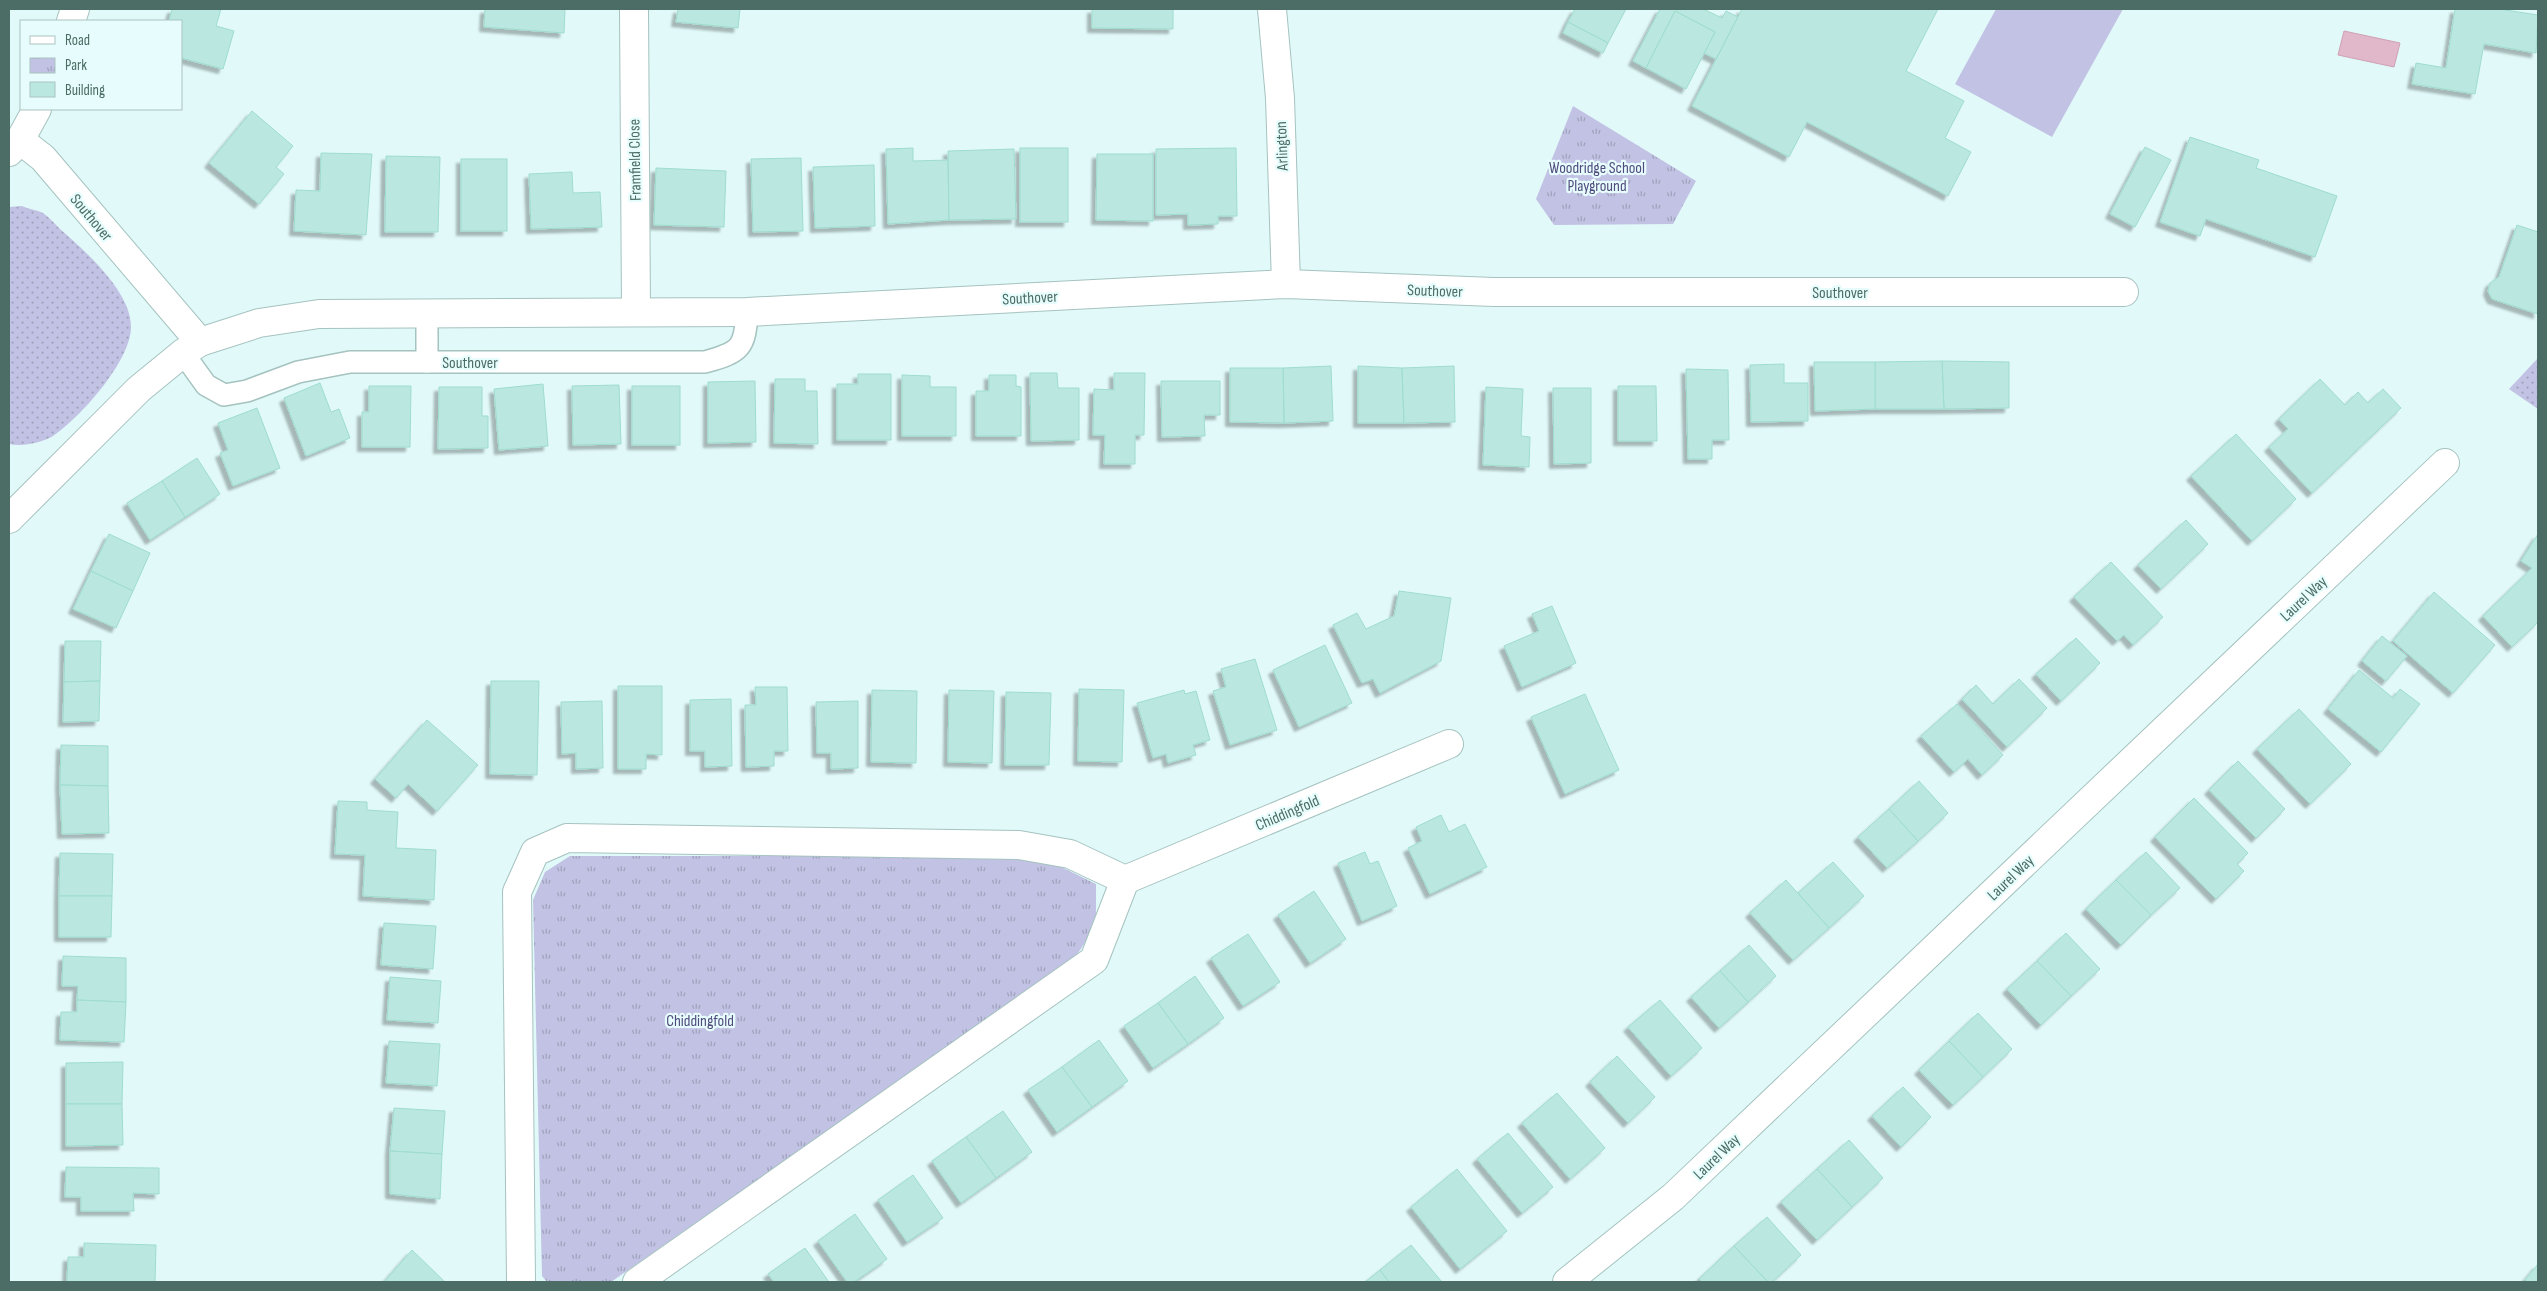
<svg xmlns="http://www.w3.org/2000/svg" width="2547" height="1291" font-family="'Sofia Sans Condensed',sans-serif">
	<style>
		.grass { fill: url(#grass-dots) }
		.park { fill: url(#park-tufts) }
		.garden { fill: #c2c2e4 }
		.water { fill: #e0b8ca; stroke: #d0a0b5 }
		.building { fill: #bae8e0; stroke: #9edcce; filter: url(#shadow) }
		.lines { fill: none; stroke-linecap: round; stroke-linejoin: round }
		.service-casing { stroke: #a5c3bf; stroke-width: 24 }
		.minor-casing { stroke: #a5c3bf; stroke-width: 30 }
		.service { stroke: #fff; stroke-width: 21 }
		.minor { stroke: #fff; stroke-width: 28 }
		.labels { text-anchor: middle; stroke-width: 4.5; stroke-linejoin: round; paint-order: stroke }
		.street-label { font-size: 16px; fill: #4b6d65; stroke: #e7fcfc }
		.park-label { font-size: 16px; fill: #504b7d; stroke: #e7fcfc }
	</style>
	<defs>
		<pattern id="grass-dots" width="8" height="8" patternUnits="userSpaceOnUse" patternTransform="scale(1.25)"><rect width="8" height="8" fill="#c2c2e4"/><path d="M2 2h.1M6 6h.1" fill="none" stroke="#a0a2bc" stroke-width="1.8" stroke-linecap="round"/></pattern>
		<pattern id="park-tufts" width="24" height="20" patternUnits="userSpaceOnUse" patternTransform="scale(1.25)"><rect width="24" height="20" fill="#c2c2e4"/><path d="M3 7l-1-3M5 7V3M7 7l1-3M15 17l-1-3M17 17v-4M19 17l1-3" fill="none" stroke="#a0a2bc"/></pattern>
		<filter id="shadow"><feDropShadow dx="-4.5" dy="4.5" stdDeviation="1" flood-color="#0004"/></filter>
	</defs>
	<rect width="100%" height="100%" fill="#e1f9f9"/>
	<g class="grass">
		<path d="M22,206C28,209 37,210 43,213C49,217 55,224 60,229C85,251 132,292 131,328C130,362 80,418 53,436C41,443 22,447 9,444V207Z"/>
		<polygon points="2538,358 2538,409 2509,389"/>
	</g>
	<g class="park">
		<polygon points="1573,106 1696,181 1673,224 1554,225 1536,199"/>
		<polygon points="996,854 1047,860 1096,884 1096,926 1074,959 611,1282 547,1282 542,1276 533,900 545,872 570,856 943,856"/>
	</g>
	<polygon class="garden" points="1996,9 2123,9 2052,137 1955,84"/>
	<polygon class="water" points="2344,31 2400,43 2394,67 2338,55"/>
	<g class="building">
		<polygon points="172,9 221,9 216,26 234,31 223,69 181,58 181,21 169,21"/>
		<polygon points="485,9 565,9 564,33 484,27"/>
		<polygon points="678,9 740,9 738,28 676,22"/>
		<polygon points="1092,9 1173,9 1173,29 1092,28"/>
		<polygon points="1575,9 1626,9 1608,43 1568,22"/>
		<polygon points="1660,9 1703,9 1722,18 1726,11 1738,17 1716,59 1704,53 1715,32 1675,11 1646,68 1633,61"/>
		<polygon points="1742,9 1938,9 1906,71 1964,101 1945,138 1971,152 1948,196 1807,122 1789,157 1692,106"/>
		<polygon points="2455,9 2499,9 2538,15 2536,53 2484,44 2475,94 2412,84 2416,63 2446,68"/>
		<polygon points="1675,11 1715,32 1686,89 1646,68"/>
		<polygon points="1568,22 1608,43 1603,53 1563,33"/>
		<polygon points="252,111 293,146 276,167 284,174 259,204 209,163"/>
		<polygon points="2190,137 2259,160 2256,168 2337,196 2315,257 2206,219 2200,236 2160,222"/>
		<polygon points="2145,147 2171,160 2135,227 2110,214"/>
		<polygon points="913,148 913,161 948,160 949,220 888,224 886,149"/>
		<rect x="1020" y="148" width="48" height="74"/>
		<polygon points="1236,148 1237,216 1218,216 1218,224 1188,225 1188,214 1156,215 1156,149"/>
		<polygon points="1014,149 1016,219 949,220 948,151"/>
		<polygon points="321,153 372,154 366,235 294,231 296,190 320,191"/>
		<polygon points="1097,154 1153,154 1153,221 1096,220"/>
		<polygon points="386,156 440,157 438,232 385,232"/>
		<polygon points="801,158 803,231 753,232 751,159"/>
		<rect x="461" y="159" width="46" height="72"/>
		<polygon points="874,165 875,226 815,228 813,167"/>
		<polygon points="656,168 726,171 724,227 654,225"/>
		<polygon points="572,172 573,193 600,192 602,227 531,229 529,174"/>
		<polygon points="2517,225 2538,232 2538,314 2492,299 2488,291 2490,283 2499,277"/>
		<polygon points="1942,361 2009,362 2009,408 1944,409"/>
		<polygon points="1942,361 1944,409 1875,409 1875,362"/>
		<polygon points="1814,362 1875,362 1875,409 1815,411"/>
		<polygon points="1784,364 1784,383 1808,383 1808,421 1751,422 1750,365"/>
		<polygon points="1331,366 1333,421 1284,423 1283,368"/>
		<polygon points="1358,366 1402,368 1404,423 1358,423"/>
		<polygon points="1454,366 1455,422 1404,423 1402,368"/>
		<polygon points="1230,368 1283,368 1284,423 1230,422"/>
		<polygon points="1686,369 1728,370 1729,440 1712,440 1712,459 1688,459"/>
		<polygon points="1030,373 1057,373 1058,388 1079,388 1079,440 1031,441"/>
		<polygon points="1114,373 1145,373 1144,435 1135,435 1135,464 1104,464 1105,435 1093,435 1094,389 1114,390"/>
		<polygon points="858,374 891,374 891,440 837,440 837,384 858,384"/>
		<polygon points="902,375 930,376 930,387 956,387 956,436 902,436"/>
		<polygon points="989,375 1016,375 1016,386 1021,387 1021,436 976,436 976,391 989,391"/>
		<polygon points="775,379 805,379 805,391 817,391 818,444 774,443"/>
		<polygon points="2320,379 2345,405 2358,392 2368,403 2383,389 2401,408 2312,493 2269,447 2288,429 2279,419"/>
		<polygon points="755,381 756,442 708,443 708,382"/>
		<polygon points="1161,381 1220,381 1220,415 1204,415 1205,436 1162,437"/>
		<polygon points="320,383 331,412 339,409 350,438 306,456 284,398"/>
		<polygon points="543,384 548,446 499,450 494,389"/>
		<polygon points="619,385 621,444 573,445 572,386"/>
		<polygon points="369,386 411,386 410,447 362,447 362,412 369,412"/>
		<rect x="632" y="386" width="48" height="59"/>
		<polygon points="1618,386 1656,386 1657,441 1618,441"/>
		<polygon points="439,387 482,387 482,416 488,416 488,448 438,449"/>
		<polygon points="1486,387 1523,389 1521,436 1530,437 1529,467 1483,465"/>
		<polygon points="1553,388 1591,388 1591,463 1554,464"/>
		<polygon points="257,408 280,468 233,486 220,453 228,450 218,423"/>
		<polygon points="2236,434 2296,499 2252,541 2191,476"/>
		<polygon points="197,458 220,494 185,517 162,481"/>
		<polygon points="162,481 185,517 150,540 127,503"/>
		<polygon points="2186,520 2208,544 2161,589 2138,565"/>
		<polygon points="109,534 150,553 133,591 91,571"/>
		<polygon points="2538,534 2538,622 2512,647 2483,616 2532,568 2521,561"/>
		<polygon points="2111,562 2163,617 2133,645 2124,635 2117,641 2074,597"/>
		<polygon points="91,571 133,591 116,628 73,609"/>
		<polygon points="1399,591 1451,598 1441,661 1380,693 1373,679 1362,683 1333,625 1357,613 1366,629 1394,616"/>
		<polygon points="2434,592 2495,645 2453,693 2393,641"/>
		<polygon points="1552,606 1576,663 1522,687 1504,646 1539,631 1532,614"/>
		<polygon points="2382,636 2407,656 2386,681 2362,661"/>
		<polygon points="2076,638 2100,663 2061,701 2036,674"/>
		<polygon points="65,641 101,641 100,681 64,682"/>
		<polygon points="1325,645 1352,703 1299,727 1273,670"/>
		<polygon points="1255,659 1277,730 1230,745 1213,691 1226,687 1221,669"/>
		<polygon points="2359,670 2393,698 2400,689 2420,704 2381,752 2328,709"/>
		<polygon points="2019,679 2047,708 2007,747 1962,699 1976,685 1993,704"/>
		<polygon points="100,681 99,721 63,722 64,682"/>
		<polygon points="491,681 539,681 537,775 490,774"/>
		<polygon points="618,686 662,686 662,755 646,754 646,769 618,769"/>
		<polygon points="755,687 787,687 788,751 774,751 774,766 746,767 745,705 756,705"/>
		<polygon points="1079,689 1124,690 1122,762 1078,761"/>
		<polygon points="872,690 917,691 916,763 871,762"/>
		<polygon points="949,690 994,691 992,763 948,762"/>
		<polygon points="1184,690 1185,694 1196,691 1210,740 1193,745 1196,755 1168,763 1166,754 1153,758 1137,703"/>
		<polygon points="1006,692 1051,693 1049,765 1005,765"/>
		<polygon points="1585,694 1619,770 1565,794 1531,717"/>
		<polygon points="731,699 732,766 705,767 705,751 690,751 690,700"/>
		<polygon points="602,701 603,768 576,769 576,753 562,754 561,702"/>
		<polygon points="858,701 858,768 831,769 831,753 817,753 816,702"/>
		<polygon points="1957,704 2003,755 1982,775 1968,759 1954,772 1921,736"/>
		<polygon points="2299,709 2351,764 2310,804 2257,749"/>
		<polygon points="427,720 478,765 437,811 408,784 396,798 375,779"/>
		<polygon points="61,745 108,746 108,786 60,785"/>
		<polygon points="2238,761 2285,809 2256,838 2209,790"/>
		<polygon points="1919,781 1948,813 1918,841 1889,809"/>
		<polygon points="60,785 108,786 109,833 62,834"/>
		<polygon points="2194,798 2248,853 2237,864 2244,871 2216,899 2155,837"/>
		<polygon points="338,801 367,802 367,810 398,812 396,848 436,850 434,900 363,896 365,855 335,854"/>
		<polygon points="1889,809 1918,841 1887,868 1858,837"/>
		<polygon points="1441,815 1449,832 1465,824 1487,867 1430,894 1408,848 1422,841 1416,827"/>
		<polygon points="1365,852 1370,864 1378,861 1397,906 1362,921 1338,863"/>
		<polygon points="2146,852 2180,888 2151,915 2116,880"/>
		<polygon points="60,853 113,854 112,896 59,896"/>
		<polygon points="1833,862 1864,896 1829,928 1798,893"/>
		<polygon points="1786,880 1829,928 1793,960 1750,913"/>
		<polygon points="2116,880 2151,915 2121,945 2086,909"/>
		<polygon points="1314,891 1346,939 1310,963 1278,915"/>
		<polygon points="59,896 112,896 111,937 59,937"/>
		<polygon points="384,923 436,926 433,969 381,965"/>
		<polygon points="2066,933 2100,969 2071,996 2037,961"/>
		<polygon points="1248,934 1280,982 1243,1006 1211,958"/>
		<polygon points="1749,945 1776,976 1748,1002 1720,971"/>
		<polygon points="63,956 126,958 126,1002 77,1000 78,986 62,986"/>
		<polygon points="2037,961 2071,996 2041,1025 2007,989"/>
		<polygon points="1720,971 1748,1002 1719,1028 1691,997"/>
		<polygon points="1195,976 1224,1018 1188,1044 1158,1003"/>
		<polygon points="390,977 441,981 438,1023 387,1020"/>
		<polygon points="77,1000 126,1002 124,1042 60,1040 61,1012 77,1012"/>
		<polygon points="1660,1000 1702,1048 1671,1076 1628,1027"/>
		<polygon points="1158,1003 1188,1044 1153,1068 1124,1026"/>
		<polygon points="1978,1013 2012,1049 1983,1077 1949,1041"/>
		<polygon points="1099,1040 1128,1081 1092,1107 1062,1067"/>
		<polygon points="389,1041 440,1044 437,1086 386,1083"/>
		<polygon points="1949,1041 1983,1077 1953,1105 1919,1070"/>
		<polygon points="1617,1056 1655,1097 1628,1123 1590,1082"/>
		<polygon points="123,1062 122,1104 66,1104 66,1063"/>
		<polygon points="1062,1067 1092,1107 1057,1132 1028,1090"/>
		<polygon points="1903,1087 1931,1117 1901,1147 1872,1116"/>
		<polygon points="1557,1093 1605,1148 1570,1179 1522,1123"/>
		<polygon points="66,1104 122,1104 123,1145 66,1146"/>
		<polygon points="394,1108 445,1111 442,1154 390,1151"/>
		<polygon points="1003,1111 1032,1152 996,1178 966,1137"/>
		<polygon points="1508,1133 1553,1187 1522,1213 1477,1159"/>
		<polygon points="966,1137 996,1178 961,1203 932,1161"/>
		<polygon points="1849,1140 1883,1178 1852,1207 1817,1169"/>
		<polygon points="390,1151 442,1154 440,1199 390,1194"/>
		<polygon points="66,1167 159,1168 159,1194 133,1193 134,1211 81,1211 81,1197 65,1197"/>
		<polygon points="1457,1169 1507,1231 1460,1269 1411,1207"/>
		<polygon points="1817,1169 1852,1207 1817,1240 1781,1202"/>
		<polygon points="913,1175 943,1218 907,1242 878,1200"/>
		<polygon points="855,1214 887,1259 854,1282 847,1282 818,1241"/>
		<polygon points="1767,1217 1801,1255 1772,1282 1768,1282 1734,1246"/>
		<polygon points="84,1243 156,1245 155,1282 67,1282 68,1257 84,1257"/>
		<polygon points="1411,1245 1442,1282 1389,1282 1380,1270"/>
		<polygon points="1734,1246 1768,1282 1702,1282 1699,1279"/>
		<polygon points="805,1248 829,1282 774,1282 768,1274"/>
		<polygon points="412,1250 445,1282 384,1282"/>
		<polygon points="2538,1264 2538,1282 2528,1282 2525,1280"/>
		<polygon points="1380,1270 1389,1282 1365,1282"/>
	</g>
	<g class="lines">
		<defs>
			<g id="service">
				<polyline points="427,311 427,362"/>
				<path d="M183,353L206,385L224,395L247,391L298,372L350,362H705C741,352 745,348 747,312"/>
			</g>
			<g id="minor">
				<polyline points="634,9 636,311"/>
				<polyline points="1272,9 1280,98 1286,284"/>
				<polyline points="71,21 75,9"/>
				<polyline points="20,140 43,158 200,342"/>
				<polyline points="9,152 20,140 37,109"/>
				<polyline points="9,519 139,389 183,353 200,342 259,323 319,314 747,312 1286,284 1494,292 2124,292"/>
				<polyline points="521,1282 517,892 535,852 567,838 1019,845 1070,854 1125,880"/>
				<polyline points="637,1282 1094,960 1125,880 1449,744"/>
				<polyline points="1567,1282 1673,1197 2445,463"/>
			</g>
		</defs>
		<use href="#service" class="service-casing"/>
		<use href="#minor" class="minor-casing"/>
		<use href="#service" class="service"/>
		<use href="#minor" class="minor"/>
	</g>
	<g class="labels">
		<g class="street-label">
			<text transform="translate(1281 146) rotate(-92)" y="6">Arlington</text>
			<text transform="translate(634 160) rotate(-91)" y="6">Framfield Close</text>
			<text transform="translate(92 217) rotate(50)" y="6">Southover</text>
			<text transform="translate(1435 290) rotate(2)" y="6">Southover</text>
			<text x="1840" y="298">Southover</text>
			<text transform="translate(1030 297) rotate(-3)" y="6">Southover</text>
			<text x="470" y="368">Southover</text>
			<text transform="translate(2303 598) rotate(-43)" y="6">Laurel Way</text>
			<text transform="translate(1287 812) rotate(-23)" y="6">Chiddingfold</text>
			<text transform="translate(2010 877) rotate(-44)" y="6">Laurel Way</text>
			<text transform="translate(1716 1156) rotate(-44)" y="6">Laurel Way</text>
		</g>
		<g class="park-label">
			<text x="1597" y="173">Woodridge School<tspan x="1597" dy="18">Playground</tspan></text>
			<text x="700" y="1026">Chiddingfold</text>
		</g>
	</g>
	<rect width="2547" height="1291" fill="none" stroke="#4b6d65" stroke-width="20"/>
	<rect x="20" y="20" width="162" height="90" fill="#e7fcfc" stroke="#a9c3c0"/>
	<rect x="30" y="36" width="25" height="8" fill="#ffffff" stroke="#a9c3c0"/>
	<text x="65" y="45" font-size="15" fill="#4b6d65">Road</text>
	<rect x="30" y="58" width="25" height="15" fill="url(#park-tufts)" stroke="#a9c3c0"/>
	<text x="65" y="70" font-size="15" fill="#4b6d65">Park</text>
	<rect x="30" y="82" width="25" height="15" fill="#bae8e0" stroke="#a9c3c0"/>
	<text x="65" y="95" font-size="15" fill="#4b6d65">Building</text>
</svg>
